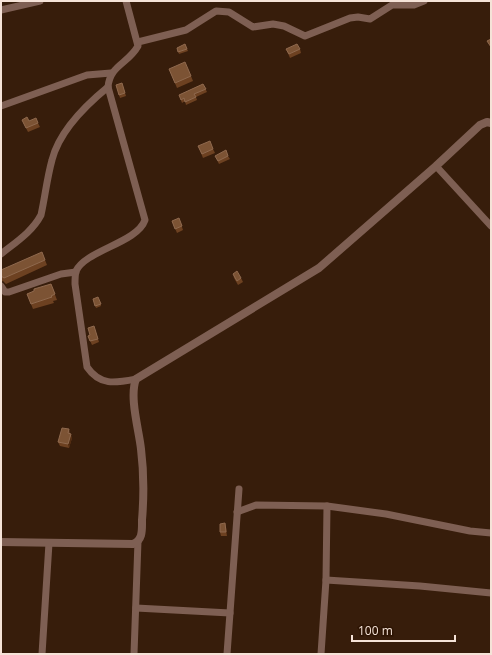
<svg xmlns="http://www.w3.org/2000/svg" width="492" height="655" font-family="'Open Sans',sans-serif">
	<style>
		.lines { fill: none; stroke-linecap: round; stroke-linejoin: round }
		.minor { stroke: #7e5f53; stroke-width: 7 }
		.tertiary { stroke: #7e5f53; stroke-width: 8 }
		.wall { fill: #6d4121 }
		.shaded-wall { fill: #512b10 }
		.building { fill: #7c5334; stroke: #8f694e }
	</style>
	<rect width="100%" height="100%" fill="#371d0b"/>
	<g class="lines">
		<g class="minor">
			<path d="M126,1L138,46C128,64 110,65 108,87L145,220C137,243 86,250 76,271C75,275 75,280 75,284L87,367C100,386 115,383 136,379"/>
			<polyline points="1,10 40,1"/>
			<polyline points="138,42 186,30 216,11 229,12 253,27 273,24 284,26 305,36 350,18 358,17 370,19 392,5 414,5 424,1"/>
			<polyline points="1,106 87,75 111,73"/>
			<polyline points="436,166 491,226"/>
			<path d="M1,254C16,242 32,232 41,215C45,197 47,178 52,160C59,132 86,105 108,87"/>
			<polyline points="1,286 5,292 9,292 61,274 76,272"/>
			<polyline points="237,512 256,505 327,506 386,514 470,531 491,533"/>
			<polyline points="326,580 420,586 491,593"/>
			<polyline points="136,608 230,613"/>
			<polyline points="42,654 49,543"/>
			<polyline points="134,654 138,541"/>
			<polyline points="227,654 239,489"/>
			<polyline points="321,654 326,580 327,506"/>
		</g>
		<path class="tertiary" d="M1,542L133,544C143,540 142,530 142,520C144,496 144,473 141,449C139,430 129,397 136,379L319,268L436,166L480,125L487,122L491,123"/>
	</g>
	<g class="wall">
		<polygon points="185,44 188,51 179,54 177,48"/>
		<polygon points="286,49 300,49 301,53 290,58"/>
		<polygon points="169,69 191,76 193,81 177,88"/>
		<polygon points="122,83 126,96 120,98 116,85"/>
		<polygon points="203,84 207,92 196,97 197,100 186,105 185,101 182,103 179,95"/>
		<polygon points="22,120 38,123 40,127 28,132"/>
		<polygon points="198,146 213,149 215,153 203,158"/>
		<polygon points="215,156 228,156 230,159 219,164"/>
		<polygon points="179,218 183,230 177,233 172,221"/>
		<polygon points="45,260 47,265 6,284 3,281 1,282 1,270"/>
		<polygon points="233,274 241,278 243,282 238,285 234,278"/>
		<polygon points="51,284 57,300 53,301 54,303 33,309 27,294"/>
		<polygon points="98,297 101,306 96,308 93,299"/>
		<polygon points="94,326 99,342 92,345 88,336 90,335"/>
		<polygon points="69,429 70,434 72,438 69,448 60,446 58,442"/>
		<polygon points="225,523 226,527 227,536 221,536 220,532"/>
	</g>
	<g class="shaded-wall">
		<polygon points="71,434 72,438 69,448 68,444"/>
		<polygon points="225,523 226,527 227,536 226,532"/>
	</g>
	<g class="building">
		<polygon points="491,39 491,47 487,41"/>
		<polygon points="185,44 187,49 178,52 177,48"/>
		<polygon points="297,44 300,49 289,54 286,49"/>
		<polygon points="185,62 191,76 175,83 169,69"/>
		<polygon points="122,83 125,93 119,95 116,85"/>
		<polygon points="203,84 206,89 194,94 196,97 185,102 184,98 181,100 179,95"/>
		<polygon points="27,117 29,121 36,118 38,123 26,128 22,120"/>
		<polygon points="210,141 213,149 202,154 198,146"/>
		<polygon points="226,150 228,156 218,161 215,156"/>
		<polygon points="179,218 182,226 175,229 172,221"/>
		<polygon points="42,252 45,260 4,278 1,276 1,270"/>
		<polygon points="237,271 241,278 237,281 233,274"/>
		<polygon points="51,284 55,294 51,296 52,297 31,304 27,294 34,291 34,289"/>
		<polygon points="98,297 101,304 95,306 93,299"/>
		<polygon points="94,326 98,339 90,341 88,336 90,335 88,328"/>
		<polygon points="62,428 69,429 68,433 71,434 68,444 58,442"/>
		<polygon points="225,523 226,532 220,532 220,524"/>
	</g>
	<rect width="492" height="655" fill="none" stroke="#f5e3d8" stroke-width="4"/>
	<path d="M352 635v6h103v-6" fill="none" stroke="#f5e3d8" stroke-width="2"/>
	<text x="358" y="635" font-size="12" fill="#f5e3d8" stroke="#2d1403" stroke-width="3" paint-order="stroke">100 m</text>
</svg>
